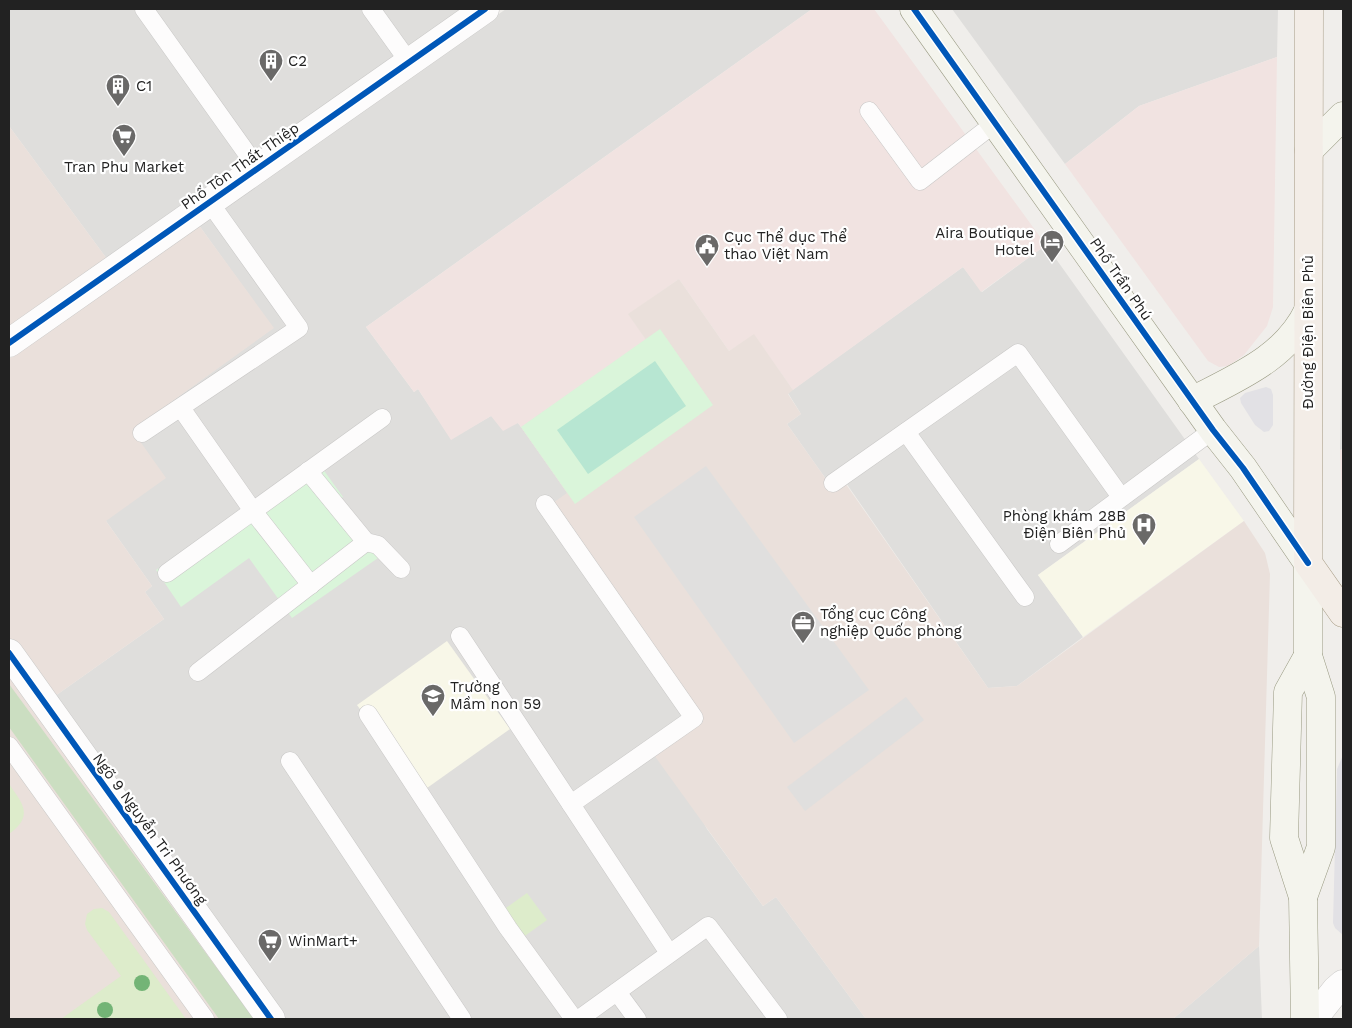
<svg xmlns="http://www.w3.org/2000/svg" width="1352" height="1028" font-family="'Work Sans',sans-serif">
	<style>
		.residential { fill: #dfdedc }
		.commercial { fill: #f1e3e1 }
		.education { fill: #f8f7e8 }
		.military { fill: #eae0db }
		.grass { fill: #ddeccb }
		.forest { fill: #cbdec1 }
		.park { fill: #daf5da }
		.pitch { fill: #b7e6d2 }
		.parking { fill: #e0dfde }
		.plaza { fill: #e2e1e5 }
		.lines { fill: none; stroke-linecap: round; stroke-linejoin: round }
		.lane-casing { stroke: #c9c8c7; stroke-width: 19 }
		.street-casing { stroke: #c9c8c7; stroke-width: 29 }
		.secondary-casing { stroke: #999a82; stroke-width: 29 }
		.primary-casing { stroke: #a79c86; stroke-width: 29 }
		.lane { stroke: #fdfcfc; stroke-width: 18 }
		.street { stroke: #fdfcfc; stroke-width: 28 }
		.secondary { stroke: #f4f4ed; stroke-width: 28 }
		.primary { stroke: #f3ede7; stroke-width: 28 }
		.cycleway-casing { stroke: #fff; stroke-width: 9 }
		.cycleway { stroke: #0057b8; stroke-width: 6 }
		.tree { fill: #73b476 }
		.labels { text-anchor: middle; stroke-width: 4.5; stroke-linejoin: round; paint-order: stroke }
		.poi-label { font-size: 15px; fill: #222; stroke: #fff; text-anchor: start }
		.street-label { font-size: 15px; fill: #222; stroke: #fff }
	</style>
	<rect width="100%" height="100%" fill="#f0eeeb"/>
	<g class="residential">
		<polygon points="9,9 465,9 107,259 9,126"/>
		<polygon points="506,9 812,9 366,327 414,392 418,389 451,439 491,416 518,423 521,427 568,494 551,505 557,516 703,722 665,749 707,829 763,906 776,897 866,1019 281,1019 48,701 164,619 145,592 152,586 106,521 132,430 273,328 198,224"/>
		<polygon points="952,9 1278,9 1277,57 1139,106 1065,164"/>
		<polygon points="1046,245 1199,459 1038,575 1083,637 1017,686 988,688 844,480 828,482 787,424 801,414 788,393 963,267 982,292"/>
		<polygon points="1343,307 1343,449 1340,450"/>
		<polygon points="1259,946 1262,1019 1173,1019"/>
	</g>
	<g class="commercial">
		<polygon points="812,9 874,9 1046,245 981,292 963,267 793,390 754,335 729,351 679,279 629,314 646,340 521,427 518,423 503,431 491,416 451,440 418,389 414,392 366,327"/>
		<polygon points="1277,57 1273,307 1267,326 1244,355 1228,366 1219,367 1208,361 1065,164 1139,106"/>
		<polygon points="1343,449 1343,527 1340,450"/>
	</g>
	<g class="education">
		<polygon points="1199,459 1244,521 1083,637 1038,575"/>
		<polygon points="447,641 510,729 420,793 357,705"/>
	</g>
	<g class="military">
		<polygon points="9,126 107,259 9,328"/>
		<polygon points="198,224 274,328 132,430 166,478 106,521 152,586 145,592 164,619 48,701 9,646 9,359"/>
		<polygon points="679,279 729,351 754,334 793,390 788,394 801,414 787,424 828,482 843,480 988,688 1017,686 1244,521 1265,553 1270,574 1259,946 1173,1019 866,1019 776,897 763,906 654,755 703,722 550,505 567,493 521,427 646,340 628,314"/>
		<polygon points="9,675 258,1019 9,1019"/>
	</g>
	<g class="grass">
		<path d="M9,784C23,804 34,816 9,834Z"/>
		<polygon points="527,893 547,920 522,938 503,910"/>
		<polygon points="102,908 109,912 186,1019 61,1019 121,976 87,930 85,924 87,914 94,909"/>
	</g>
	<polygon class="forest" points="9,684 254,1019 219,1019 9,727"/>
	<g class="park">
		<polygon points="660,329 713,405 575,504 521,427"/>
		<polygon points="315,458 343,497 337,501 378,558 292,618 249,558 181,607 156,570"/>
	</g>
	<polygon class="pitch" points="655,361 686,406 588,474 557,430"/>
	<g class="parking">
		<polygon points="706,466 869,690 794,743 634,517"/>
		<polygon points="906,697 924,720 805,811 787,787"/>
	</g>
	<g class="plaza">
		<polygon points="1266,387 1271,389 1273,395 1273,425 1269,431 1264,432 1255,425 1241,403 1240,398 1245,393"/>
		<polygon points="1343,755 1343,935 1335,928 1333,923 1337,769"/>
	</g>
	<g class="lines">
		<defs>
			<g id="lane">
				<polyline points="144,9 258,169"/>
				<polyline points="371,9 409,62"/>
				<polyline points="869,111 920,181 995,123"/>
				<polyline points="181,408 253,511 311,585"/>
				<polyline points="906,432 1025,597"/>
				<polyline points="142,433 299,328 210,203"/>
				<polyline points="308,471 366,542 378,545 401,569"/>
				<polyline points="833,483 1018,353 1121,497"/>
				<polyline points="545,504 694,718 571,804"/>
				<polyline points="1059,544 1213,430"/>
				<polyline points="167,573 382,418"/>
				<polyline points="460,636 669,953"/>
				<polyline points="198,672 366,542"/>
				<polyline points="368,714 508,928 574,1019"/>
				<polyline points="9,746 205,1019"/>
				<polyline points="290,761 462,1019"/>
				<polyline points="617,992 637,1019"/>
				<polyline points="579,1019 708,926 778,1019"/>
			</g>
			<g id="street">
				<polyline points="9,343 485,9"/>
				<polyline points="9,653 271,1019"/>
				<polyline points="1313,1019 1336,990 1343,984"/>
			</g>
			<g id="secondary">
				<polyline points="914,9 1213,430 1243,468 1308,563 1308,656 1321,697 1321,847 1303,897"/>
				<polyline points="1309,150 1343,116"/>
				<path d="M1192,401C1236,378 1286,358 1308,311"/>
				<polyline points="1305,1019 1303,897 1284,838 1288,692 1308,656"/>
			</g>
			<polyline id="primary" points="1309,9 1308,563 1343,613"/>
		</defs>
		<use href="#lane" class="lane-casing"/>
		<use href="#street" class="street-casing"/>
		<use href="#secondary" class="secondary-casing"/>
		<use href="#primary" class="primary-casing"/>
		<use href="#lane" class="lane"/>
		<use href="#street" class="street"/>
		<use href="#secondary" class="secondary"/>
		<use href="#primary" class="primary"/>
		<defs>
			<g id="cycleway">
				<polyline points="914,9 1213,430 1243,468 1308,563"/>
				<polyline points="9,343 485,9"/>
				<polyline points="9,653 271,1019"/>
			</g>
		</defs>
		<use href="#cycleway" class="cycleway-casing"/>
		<use href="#cycleway" class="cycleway"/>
	</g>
	<g class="tree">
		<circle cx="142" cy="983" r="8"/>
		<circle cx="105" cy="1010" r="8"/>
	</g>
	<defs>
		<symbol id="building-pin" viewBox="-11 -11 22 30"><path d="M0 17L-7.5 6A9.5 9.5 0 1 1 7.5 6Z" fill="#6a6968" stroke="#fff"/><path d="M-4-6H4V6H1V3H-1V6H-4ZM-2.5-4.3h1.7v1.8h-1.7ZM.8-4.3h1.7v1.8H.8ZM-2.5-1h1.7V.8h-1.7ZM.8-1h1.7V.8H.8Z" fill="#fff"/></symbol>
		<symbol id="supermarket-pin" viewBox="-11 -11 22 30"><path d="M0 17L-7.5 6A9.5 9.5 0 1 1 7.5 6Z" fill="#6a6968" stroke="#fff"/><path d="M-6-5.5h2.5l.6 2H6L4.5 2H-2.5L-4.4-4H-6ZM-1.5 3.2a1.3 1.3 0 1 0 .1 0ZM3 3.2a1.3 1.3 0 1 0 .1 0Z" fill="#fff"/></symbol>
		<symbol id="hotel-pin" viewBox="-11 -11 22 30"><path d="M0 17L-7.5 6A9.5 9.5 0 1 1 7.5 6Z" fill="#6a6968" stroke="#fff"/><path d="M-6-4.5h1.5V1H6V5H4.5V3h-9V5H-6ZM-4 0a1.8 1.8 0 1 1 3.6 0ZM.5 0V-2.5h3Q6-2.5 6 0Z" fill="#fff"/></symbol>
		<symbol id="civic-pin" viewBox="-11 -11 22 30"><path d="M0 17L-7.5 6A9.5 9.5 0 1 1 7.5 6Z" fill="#6a6968" stroke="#fff"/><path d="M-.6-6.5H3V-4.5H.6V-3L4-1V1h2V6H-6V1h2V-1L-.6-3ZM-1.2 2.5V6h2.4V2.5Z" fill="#fff"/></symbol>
		<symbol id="hospital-pin" viewBox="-11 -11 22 30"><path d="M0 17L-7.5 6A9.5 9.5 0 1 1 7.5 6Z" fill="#6a6968" stroke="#fff"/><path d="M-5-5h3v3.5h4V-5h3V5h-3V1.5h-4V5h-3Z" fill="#fff"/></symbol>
		<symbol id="office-pin" viewBox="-11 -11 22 30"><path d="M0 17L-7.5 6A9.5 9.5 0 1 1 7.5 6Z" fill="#6a6968" stroke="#fff"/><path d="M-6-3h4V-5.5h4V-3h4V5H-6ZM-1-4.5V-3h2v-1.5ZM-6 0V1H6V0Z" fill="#fff"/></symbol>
		<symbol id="school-pin" viewBox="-11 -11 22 30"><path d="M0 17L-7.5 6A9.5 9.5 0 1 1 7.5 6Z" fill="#6a6968" stroke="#fff"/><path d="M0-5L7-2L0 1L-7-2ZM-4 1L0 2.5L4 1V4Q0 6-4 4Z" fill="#fff"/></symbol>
	</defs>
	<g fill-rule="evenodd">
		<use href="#building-pin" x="257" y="47" width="28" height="38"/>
		<use href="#building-pin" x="104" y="72" width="28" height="38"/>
		<use href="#supermarket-pin" x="110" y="122" width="28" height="38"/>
		<use href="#hotel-pin" x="1038" y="228" width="28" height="38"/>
		<use href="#civic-pin" x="693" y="232" width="28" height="38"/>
		<use href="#hospital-pin" x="1130" y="511" width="28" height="38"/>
		<use href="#office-pin" x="789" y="609" width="28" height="38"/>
		<use href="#school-pin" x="419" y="682" width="28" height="38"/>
		<use href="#supermarket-pin" x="256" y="927" width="28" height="38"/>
	</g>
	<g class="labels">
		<g class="poi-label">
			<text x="288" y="66">C2</text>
			<text x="136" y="91">C1</text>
			<text x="124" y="172" text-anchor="middle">Tran Phu Market</text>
			<text x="1034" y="238" text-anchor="end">Aira Boutique<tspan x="1034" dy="17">Hotel</tspan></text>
			<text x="724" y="242">Cục Thể dục Thể<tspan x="724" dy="17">thao Việt Nam</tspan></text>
			<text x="1126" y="521" text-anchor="end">Phòng khám 28B<tspan x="1126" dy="17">Điện Biên Phủ</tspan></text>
			<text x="820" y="619">Tổng cục Công<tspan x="820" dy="17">nghiệp Quốc phòng</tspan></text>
			<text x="450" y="692">Trường<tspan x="450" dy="17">Mầm non 59</tspan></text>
			<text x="288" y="946">WinMart+</text>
		</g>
		<g class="street-label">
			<text transform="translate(240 166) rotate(-35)" y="5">Phố Tôn Thất Thiệp</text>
			<text transform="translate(1121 279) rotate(55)" y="5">Phố Trần Phú</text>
			<text transform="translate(1308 332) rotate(-90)" y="5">Đường Điện Biên Phủ</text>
			<text transform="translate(150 829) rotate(54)" y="5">Ngõ 9 Nguyễn Tri Phương</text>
		</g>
	</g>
	<rect width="1352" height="1028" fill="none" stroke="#222222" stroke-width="20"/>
</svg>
